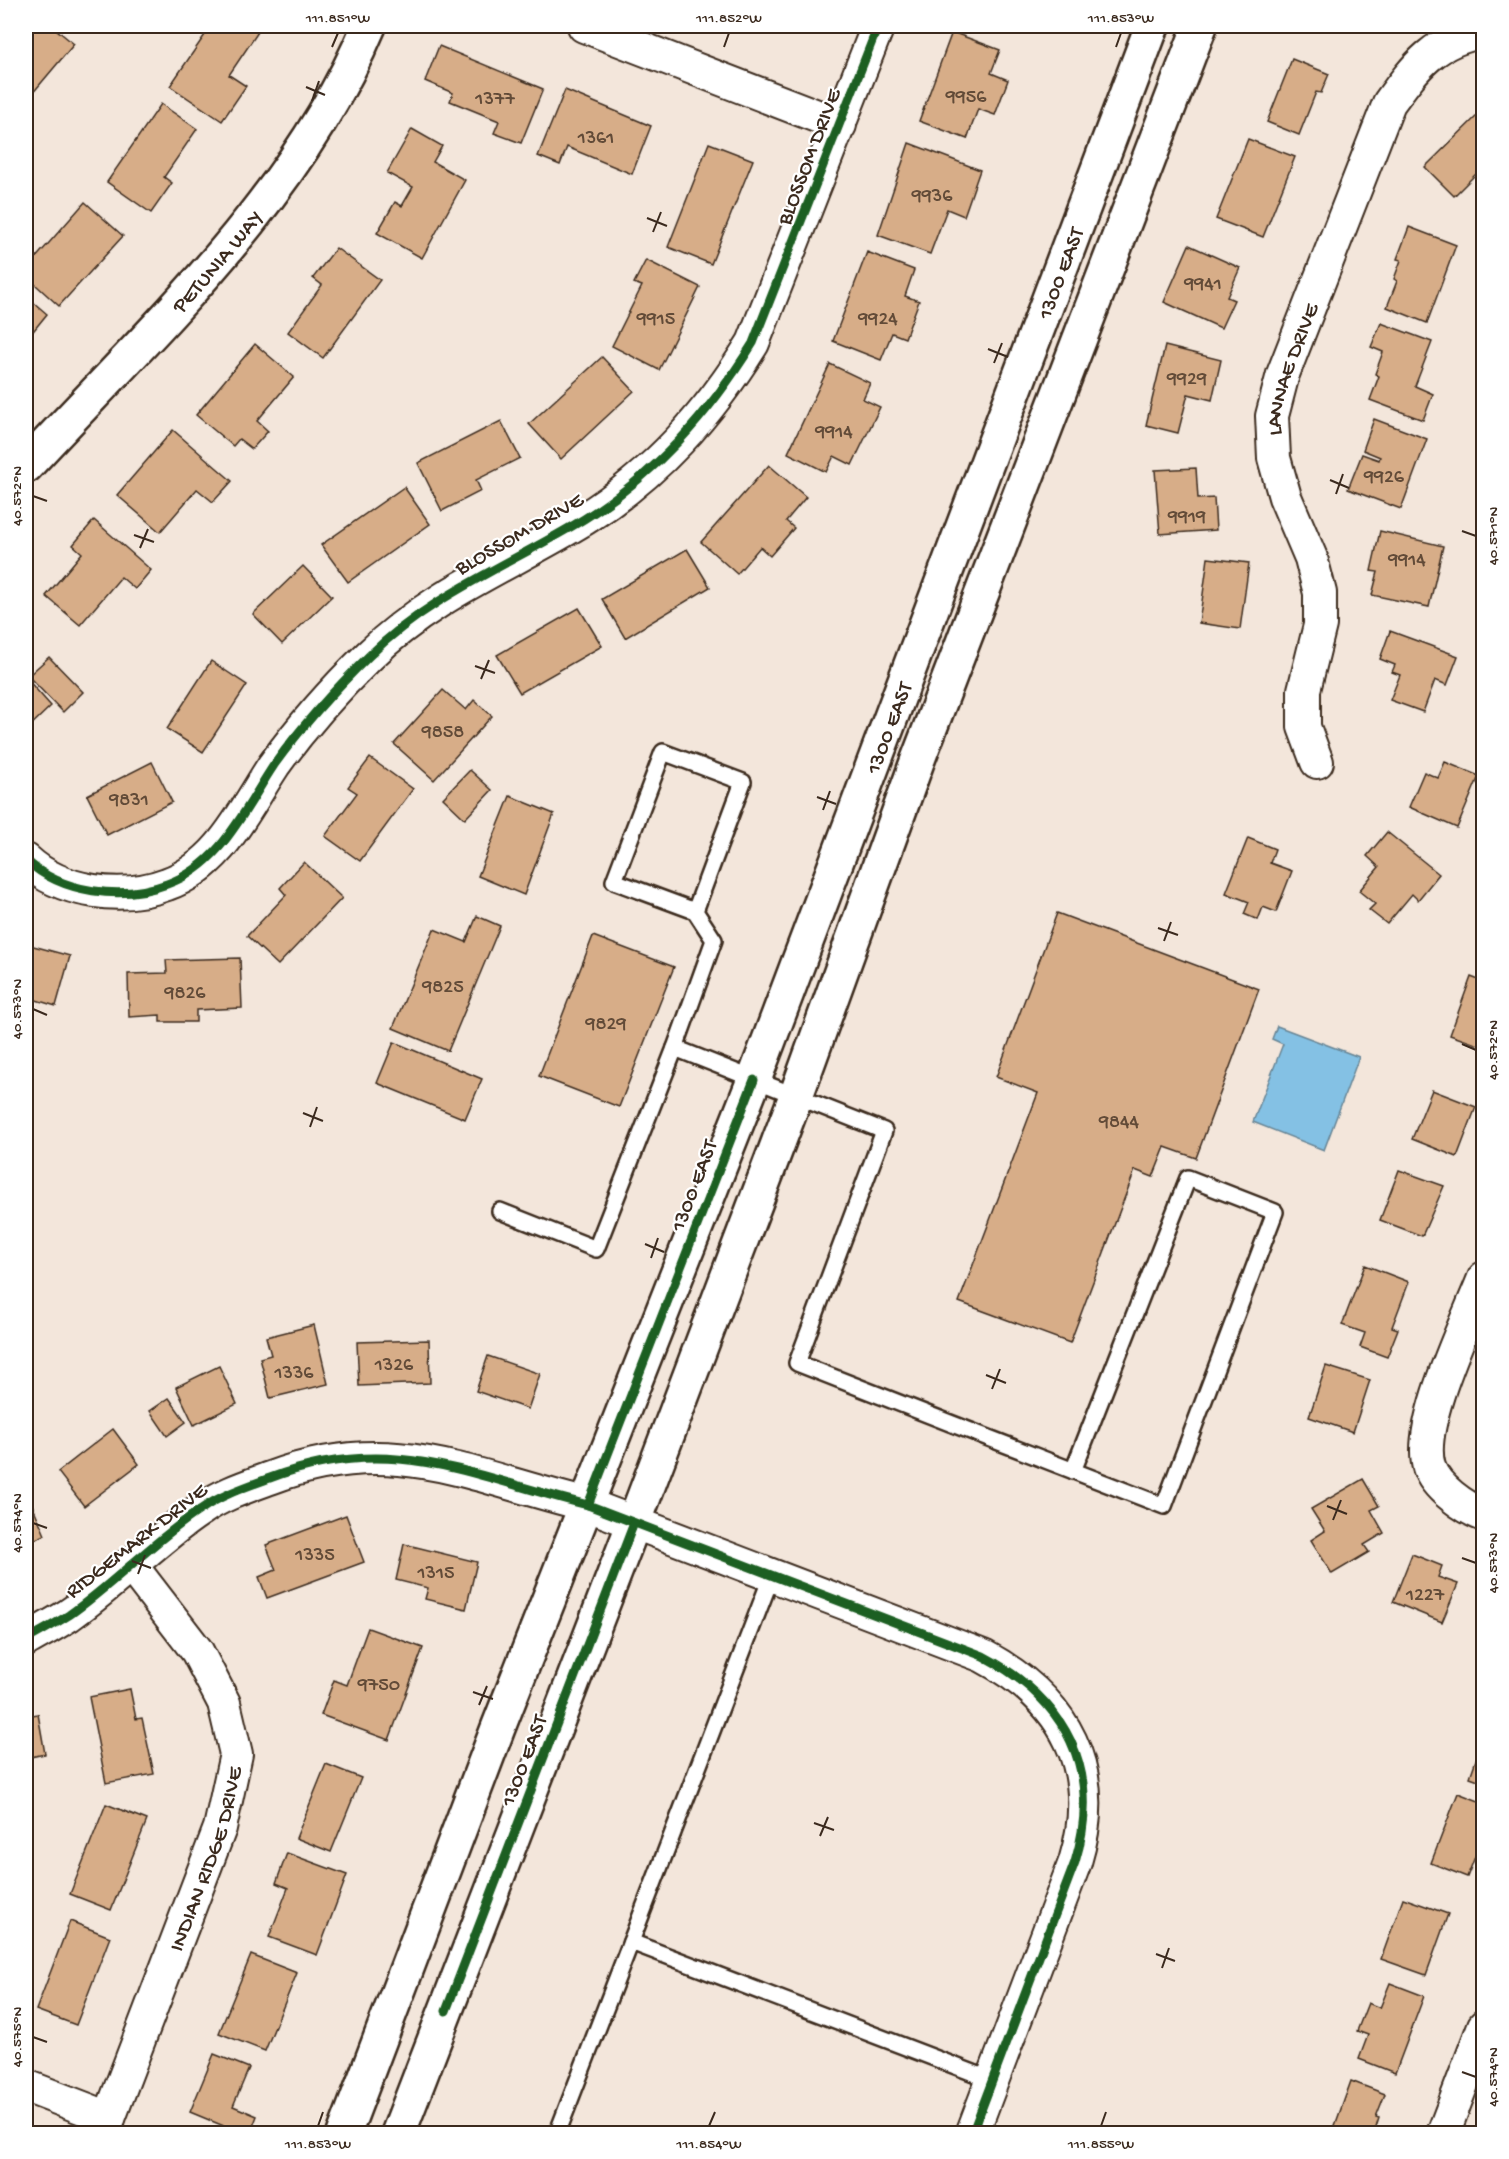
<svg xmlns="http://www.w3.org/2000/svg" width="1509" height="2159" font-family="'Gochi Hand',sans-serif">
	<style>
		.water { fill: #84c1e4; stroke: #678595; stroke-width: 1.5 }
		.building { fill: #d7ad88; stroke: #3b2a1e; stroke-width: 1.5 }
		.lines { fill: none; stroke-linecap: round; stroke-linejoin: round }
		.service-casing { stroke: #3b2a1e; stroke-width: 20 }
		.minor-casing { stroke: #3b2a1e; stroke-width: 36 }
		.tertiary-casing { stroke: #3b2a1e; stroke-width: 38 }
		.primary-casing { stroke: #3b2a1e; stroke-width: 38 }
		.service { stroke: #fff; stroke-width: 15 }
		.minor { stroke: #fff; stroke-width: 32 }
		.tertiary { stroke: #fff; stroke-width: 33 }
		.primary { stroke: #fff; stroke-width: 33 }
		.cycleway-casing { stroke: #fff; stroke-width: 13 }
		.cycleway { stroke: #1b5e20; stroke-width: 9 }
		.ticks { fill: none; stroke: #3b2a1e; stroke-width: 2 }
		.labels { text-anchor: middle; stroke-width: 4.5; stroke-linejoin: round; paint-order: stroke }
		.number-label { font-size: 20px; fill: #624b38 }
		.street-label { font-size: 22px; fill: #3b2a1e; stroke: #fff }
		.neatline { fill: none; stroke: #3b2a1e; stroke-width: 2 }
		.ticks-label { font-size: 15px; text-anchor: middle; fill: #3b2a1e }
	</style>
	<rect width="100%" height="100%" fill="#f3e6db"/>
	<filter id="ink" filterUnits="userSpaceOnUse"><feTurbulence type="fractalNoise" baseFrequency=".0167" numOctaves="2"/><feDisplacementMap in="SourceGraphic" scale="12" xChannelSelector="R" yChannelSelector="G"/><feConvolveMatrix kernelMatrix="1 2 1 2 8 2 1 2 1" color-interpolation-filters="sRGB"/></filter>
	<g filter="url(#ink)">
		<polygon class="water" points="1277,1026 1359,1057 1324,1150 1253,1122 1283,1044 1272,1039"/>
		<g class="building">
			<polygon points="26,26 52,26 74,44 26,101"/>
			<polygon points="211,26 249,26 258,32 229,75 246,86 222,121 170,86"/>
			<polygon points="785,26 806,26 803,32"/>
			<polygon points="952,32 1000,50 991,73 1008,80 995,115 978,109 967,139 919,121"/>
			<polygon points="439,46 543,89 521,143 494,133 499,121 450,101 453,93 425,81"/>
			<polygon points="1292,59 1329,74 1321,93 1316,92 1299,135 1267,122"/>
			<polygon points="565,90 651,126 632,174 567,147 560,165 538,156"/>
			<polygon points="161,104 197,129 164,177 172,183 151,213 107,182"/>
			<polygon points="1484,109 1484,166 1454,196 1425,167"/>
			<polygon points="412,129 442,146 433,162 465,180 422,258 377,233 395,202 402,206 413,187 387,173"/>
			<polygon points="1248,139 1295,157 1263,237 1216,219"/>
			<polygon points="709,143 753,160 711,264 668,247"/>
			<polygon points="909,143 980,170 964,216 947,209 930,254 878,235"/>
			<polygon points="85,202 123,236 59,306 26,276 26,269"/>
			<polygon points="1409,227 1456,245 1427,323 1387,307 1397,281 1394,279 1401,260 1397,259"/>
			<polygon points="1189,245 1240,268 1227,297 1234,300 1221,328 1164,302"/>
			<polygon points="336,248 380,280 323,358 288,332 322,285 313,278"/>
			<polygon points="867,252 914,270 905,296 919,301 905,338 892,333 881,360 833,341"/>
			<polygon points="646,260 700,287 659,370 612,346 642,286 634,283"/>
			<polygon points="26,296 47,314 26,340"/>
			<polygon points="1381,323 1432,342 1415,386 1433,394 1423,420 1370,400 1379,376 1375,374 1383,352 1371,347"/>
			<polygon points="255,344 294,377 257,421 268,431 252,449 239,439 233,446 196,415"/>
			<polygon points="1165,346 1221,360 1212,400 1188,394 1178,433 1146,425"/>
			<polygon points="602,357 634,391 561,459 529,424"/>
			<polygon points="830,364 870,383 863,399 880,407 852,465 834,456 826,472 788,453"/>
			<polygon points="1374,419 1427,439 1401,509 1348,489 1362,454 1379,460 1380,457 1363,450"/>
			<polygon points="501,421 520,458 476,480 481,491 442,511 418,463"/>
			<polygon points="173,430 232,481 213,502 197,489 160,532 117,495"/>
			<polygon points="769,465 806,497 786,521 794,528 770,556 760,547 737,574 701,542"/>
			<polygon points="1196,468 1198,499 1214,498 1216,530 1160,534 1155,470"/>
			<polygon points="404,487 430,524 348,582 321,545"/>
			<polygon points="94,520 151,570 135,589 121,577 80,625 46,596 82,553 73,545"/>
			<polygon points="1380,531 1443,546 1429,607 1372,595 1378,572 1371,571"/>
			<polygon points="687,549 710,587 625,638 602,599"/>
			<polygon points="1208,558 1249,563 1240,629 1199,623"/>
			<polygon points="303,566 332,596 282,644 253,614"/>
			<polygon points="579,608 602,646 520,693 497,655"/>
			<polygon points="1390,631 1458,656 1447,685 1435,680 1423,712 1390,700 1400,675 1392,672 1395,665 1380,659"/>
			<polygon points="49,657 83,692 63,712 28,676"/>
			<polygon points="211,661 247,685 203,752 167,729"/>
			<polygon points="26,678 51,706 26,730"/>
			<polygon points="443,690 466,710 474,700 492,716 434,780 394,744"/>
			<polygon points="370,758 413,789 360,861 325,836 357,793 348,787"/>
			<polygon points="152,762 172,802 107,835 87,795"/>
			<polygon points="1445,762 1479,776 1457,828 1409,807 1424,772 1438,778"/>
			<polygon points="470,770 492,790 465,819 443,798"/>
			<polygon points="510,796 554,814 524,895 478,876"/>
			<polygon points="1387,832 1439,874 1418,900 1412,894 1387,924 1369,910 1375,904 1359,891 1379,867 1367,856"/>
			<polygon points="1248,838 1275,849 1270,863 1292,871 1276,912 1263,907 1258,920 1244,914 1249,902 1226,893"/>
			<polygon points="304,862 342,898 278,965 247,936 286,895 280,888"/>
			<polygon points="1057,913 1259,989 1196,1158 1165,1147 1153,1177 1135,1170 1070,1343 959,1302 1038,1093 996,1077"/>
			<polygon points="477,916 500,926 448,1051 393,1028 434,929 466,942"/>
			<polygon points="593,936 674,967 619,1107 539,1076"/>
			<polygon points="26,944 70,956 56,1006 26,997"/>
			<polygon points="240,958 242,1008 196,1010 196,1022 160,1022 160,1015 129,1017 128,974 167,973 166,960"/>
			<polygon points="1471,977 1484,982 1484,1047 1450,1035"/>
			<polygon points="394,1042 482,1079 465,1119 377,1083"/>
			<polygon points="1432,1090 1476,1107 1457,1157 1412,1139"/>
			<polygon points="1399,1170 1444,1186 1422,1236 1380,1220"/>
			<polygon points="1365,1265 1409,1282 1392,1327 1398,1329 1387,1357 1360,1347 1365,1333 1342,1325"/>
			<polygon points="314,1325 328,1384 270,1398 260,1358 271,1355 266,1337"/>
			<polygon points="429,1340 430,1383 359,1386 357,1342"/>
			<polygon points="488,1356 540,1374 528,1409 476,1391"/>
			<polygon points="219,1366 237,1404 194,1425 176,1387"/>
			<polygon points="1326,1366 1370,1380 1353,1432 1309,1417"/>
			<polygon points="169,1398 186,1422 167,1436 150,1411"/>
			<polygon points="113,1429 139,1464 84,1506 58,1472"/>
			<polygon points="1363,1479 1379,1506 1371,1510 1384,1533 1364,1545 1369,1552 1332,1574 1311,1540 1325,1531 1311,1509"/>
			<polygon points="28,1495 45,1535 26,1543 26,1496"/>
			<polygon points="346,1515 364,1562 267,1598 259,1577 276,1570 266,1545"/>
			<polygon points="404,1544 477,1562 466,1609 425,1599 428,1588 396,1580"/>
			<polygon points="1412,1554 1442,1566 1438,1577 1458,1584 1442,1622 1393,1602"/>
			<polygon points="368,1628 423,1648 389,1740 321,1715 334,1680 347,1685"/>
			<polygon points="130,1689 136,1719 142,1718 154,1774 106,1783 89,1697"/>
			<polygon points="38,1714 45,1754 26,1758 26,1716"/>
			<polygon points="1484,1728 1484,1782 1470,1777 1479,1751 1476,1749"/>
			<polygon points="326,1764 361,1778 331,1852 296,1838"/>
			<polygon points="1458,1793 1484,1803 1484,1834 1467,1877 1431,1863"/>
			<polygon points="106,1804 147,1820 111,1910 70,1894"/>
			<polygon points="287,1853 347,1875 317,1955 269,1937 288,1888 276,1883"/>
			<polygon points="1403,1898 1448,1914 1426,1975 1381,1959"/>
			<polygon points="70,1921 110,1937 76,2025 36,2010"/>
			<polygon points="251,1955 297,1973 265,2051 219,2033"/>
			<polygon points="1390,1983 1424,1996 1395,2073 1359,2059 1368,2035 1357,2031 1368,2003 1380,2008"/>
			<polygon points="214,2054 249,2068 233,2106 257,2116 250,2134 243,2134 190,2112"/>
			<polygon points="1351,2081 1385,2094 1376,2117 1379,2118 1374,2134 1332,2134"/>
		</g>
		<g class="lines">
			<defs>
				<g id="service">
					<polyline points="675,1048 714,940 695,911 743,782 663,752 614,881 695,911"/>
					<path d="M500,1211L596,1249L675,1048L884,1131L797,1363C919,1411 1042,1459 1164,1506L1275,1212L1188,1178L1073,1471"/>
					<polyline points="631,1942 992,2080"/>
					<polyline points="557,2134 772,1575"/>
				</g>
				<g id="minor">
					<polyline points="584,26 840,125"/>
					<path id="s1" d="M1317,762L1304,727V690L1320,625V593L1311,558L1285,497L1274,458L1272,416L1283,374L1389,103C1415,67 1436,38 1484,32"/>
					<path d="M26,860C61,893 122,901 167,884C221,865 244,810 274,765C302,726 335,689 369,656C432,594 511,564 584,519C656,474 709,414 753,343L878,26"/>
					<path d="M1484,1278C1467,1322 1416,1424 1429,1467C1435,1487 1465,1508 1484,1515"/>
					<path d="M26,1640C40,1632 55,1624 69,1615C115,1583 153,1541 200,1510C221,1495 245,1487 270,1478C394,1432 469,1476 588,1505L983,1656C1066,1700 1103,1770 1075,1862L972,2134"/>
					<polyline points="26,2086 109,2118"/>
					<path id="s2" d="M103,2134L220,1828L236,1754L224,1703L197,1651L130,1564"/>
					<polyline points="1443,2134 1484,2026"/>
				</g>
				<g id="tertiary">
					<path id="s3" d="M26,466C151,331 297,198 369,26"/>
				</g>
				<g id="primary">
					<path id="s4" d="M344,2134L498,1728L754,1080L1152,26"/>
					<polyline points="398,2134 634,1523 796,1096 917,762 1200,26"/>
				</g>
			</defs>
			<use href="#service" class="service-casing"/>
			<use href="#minor" class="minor-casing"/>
			<use href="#tertiary" class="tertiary-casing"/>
			<use href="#primary" class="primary-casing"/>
			<use href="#service" class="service"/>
			<use href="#minor" class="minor"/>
			<use href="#tertiary" class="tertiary"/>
			<use href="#primary" class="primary"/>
			<defs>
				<g id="cycleway">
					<path d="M26,860C61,893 122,901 167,884C221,865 244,810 274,765C302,726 335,689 369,656C432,594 511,564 584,519C656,474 709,414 753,343L878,26"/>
					<polyline points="588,1505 754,1080"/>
					<path d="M26,1640C40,1632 55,1624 69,1615C115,1583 153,1541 200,1510C221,1495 245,1487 270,1478C394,1432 469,1476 588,1505L983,1656C1066,1700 1103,1770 1075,1862L972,2134"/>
					<polyline points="446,2011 634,1523"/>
				</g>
			</defs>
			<use href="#cycleway" class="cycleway-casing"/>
			<use href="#cycleway" class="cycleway"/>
		</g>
	</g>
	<path class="ticks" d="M332,47L338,33M724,47L729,33M1116,47L1121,33M306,87L325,95M312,101L319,81M647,218L667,226M653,232L661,212M988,349L1008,357M994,363L1002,343M1330,480L1349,488M1336,494L1343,474M33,496L47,501M1462,531L1476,536M134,535L154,542M140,548L148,529M475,666L495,673M481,679L489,660M817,797L836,804M823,810L830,791M1158,928L1178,935M1164,941L1171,922M33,1009L47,1015M1462,1044L1476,1050M303,1113L323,1121M310,1127L317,1107M645,1244L664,1252M651,1258L658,1238M986,1375L1006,1383M992,1389L1000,1369M1327,1506L1347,1514M1333,1520L1341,1500M33,1523L47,1528M1462,1558L1476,1563M132,1561L151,1568M138,1574L145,1555M473,1692L493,1699M479,1705L487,1686M814,1823L834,1830M820,1836L828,1817M1156,1954L1175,1961M1162,1968L1169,1948M33,2037L47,2042M1462,2072L1476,2077M318,2126L323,2112M709,2126L715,2112M1101,2126L1106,2112"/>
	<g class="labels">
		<g class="number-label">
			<text x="966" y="102">9956</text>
			<text x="495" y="104">1377</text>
			<text x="596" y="143">1361</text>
			<text x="932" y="201">9936</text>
			<text x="1203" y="289">9941</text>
			<text x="656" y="324">9915</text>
			<text x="878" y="324">9924</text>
			<text x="1187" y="384">9929</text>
			<text x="834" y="437">9914</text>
			<text x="1384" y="482">9926</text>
			<text x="1187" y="522">9919</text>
			<text x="1407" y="565">9914</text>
			<text x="443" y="737">9858</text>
			<text x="129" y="805">9831</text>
			<text x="443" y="992">9825</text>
			<text x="185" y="998">9826</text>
			<text x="606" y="1029">9829</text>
			<text x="1119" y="1127">9844</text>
			<text x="394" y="1370">1326</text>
			<text x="294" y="1378">1336</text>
			<text x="315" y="1560">1335</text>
			<text x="436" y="1578">1315</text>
			<text x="1425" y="1600">1227</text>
			<text x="379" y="1690">9750</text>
		</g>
		<g class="street-label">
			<text transform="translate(807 156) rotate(-69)" y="8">BLOSSOM DRIVE</text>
			<text dy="8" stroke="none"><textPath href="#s3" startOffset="280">PETUNIA WAY</textPath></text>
			<text dy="8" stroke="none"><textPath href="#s4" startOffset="1994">1300 EAST</textPath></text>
			<text dy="8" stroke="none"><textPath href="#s1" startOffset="408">LANNAE DRIVE</textPath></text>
			<text transform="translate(518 532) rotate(-30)" y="8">BLOSSOM DRIVE</text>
			<text dy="8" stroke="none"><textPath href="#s4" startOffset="1508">1300 EAST</textPath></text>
			<text transform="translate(692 1185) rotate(-69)" y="8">1300 EAST</text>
			<text transform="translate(135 1539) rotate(-38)" y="8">RIDGEMARK DRIVE</text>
			<text transform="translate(522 1760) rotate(-69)" y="8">1300 EAST</text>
			<text dy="8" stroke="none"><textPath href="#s2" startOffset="294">INDIAN RIDGE DRIVE</textPath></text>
		</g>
	</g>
	<rect width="1509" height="2159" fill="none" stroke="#fff" stroke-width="66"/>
	<rect x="33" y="33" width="1443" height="2093" class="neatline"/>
	<g class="ticks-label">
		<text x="338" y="22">111.851°W</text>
		<text x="729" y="22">111.852°W</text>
		<text x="1121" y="22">111.853°W</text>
		<text transform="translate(16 496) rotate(-90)" y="5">40.572°N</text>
		<text transform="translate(1492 536) rotate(-90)" y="5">40.571°N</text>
		<text transform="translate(16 1009) rotate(-90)" y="5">40.573°N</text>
		<text transform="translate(1492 1050) rotate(-90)" y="5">40.572°N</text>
		<text transform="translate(16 1523) rotate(-90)" y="5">40.574°N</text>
		<text transform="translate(1492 1563) rotate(-90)" y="5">40.573°N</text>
		<text transform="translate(16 2037) rotate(-90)" y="5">40.575°N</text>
		<text transform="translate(1492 2077) rotate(-90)" y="5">40.574°N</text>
		<text x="318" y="2148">111.853°W</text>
		<text x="709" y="2148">111.854°W</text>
		<text x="1101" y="2148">111.855°W</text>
	</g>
</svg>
